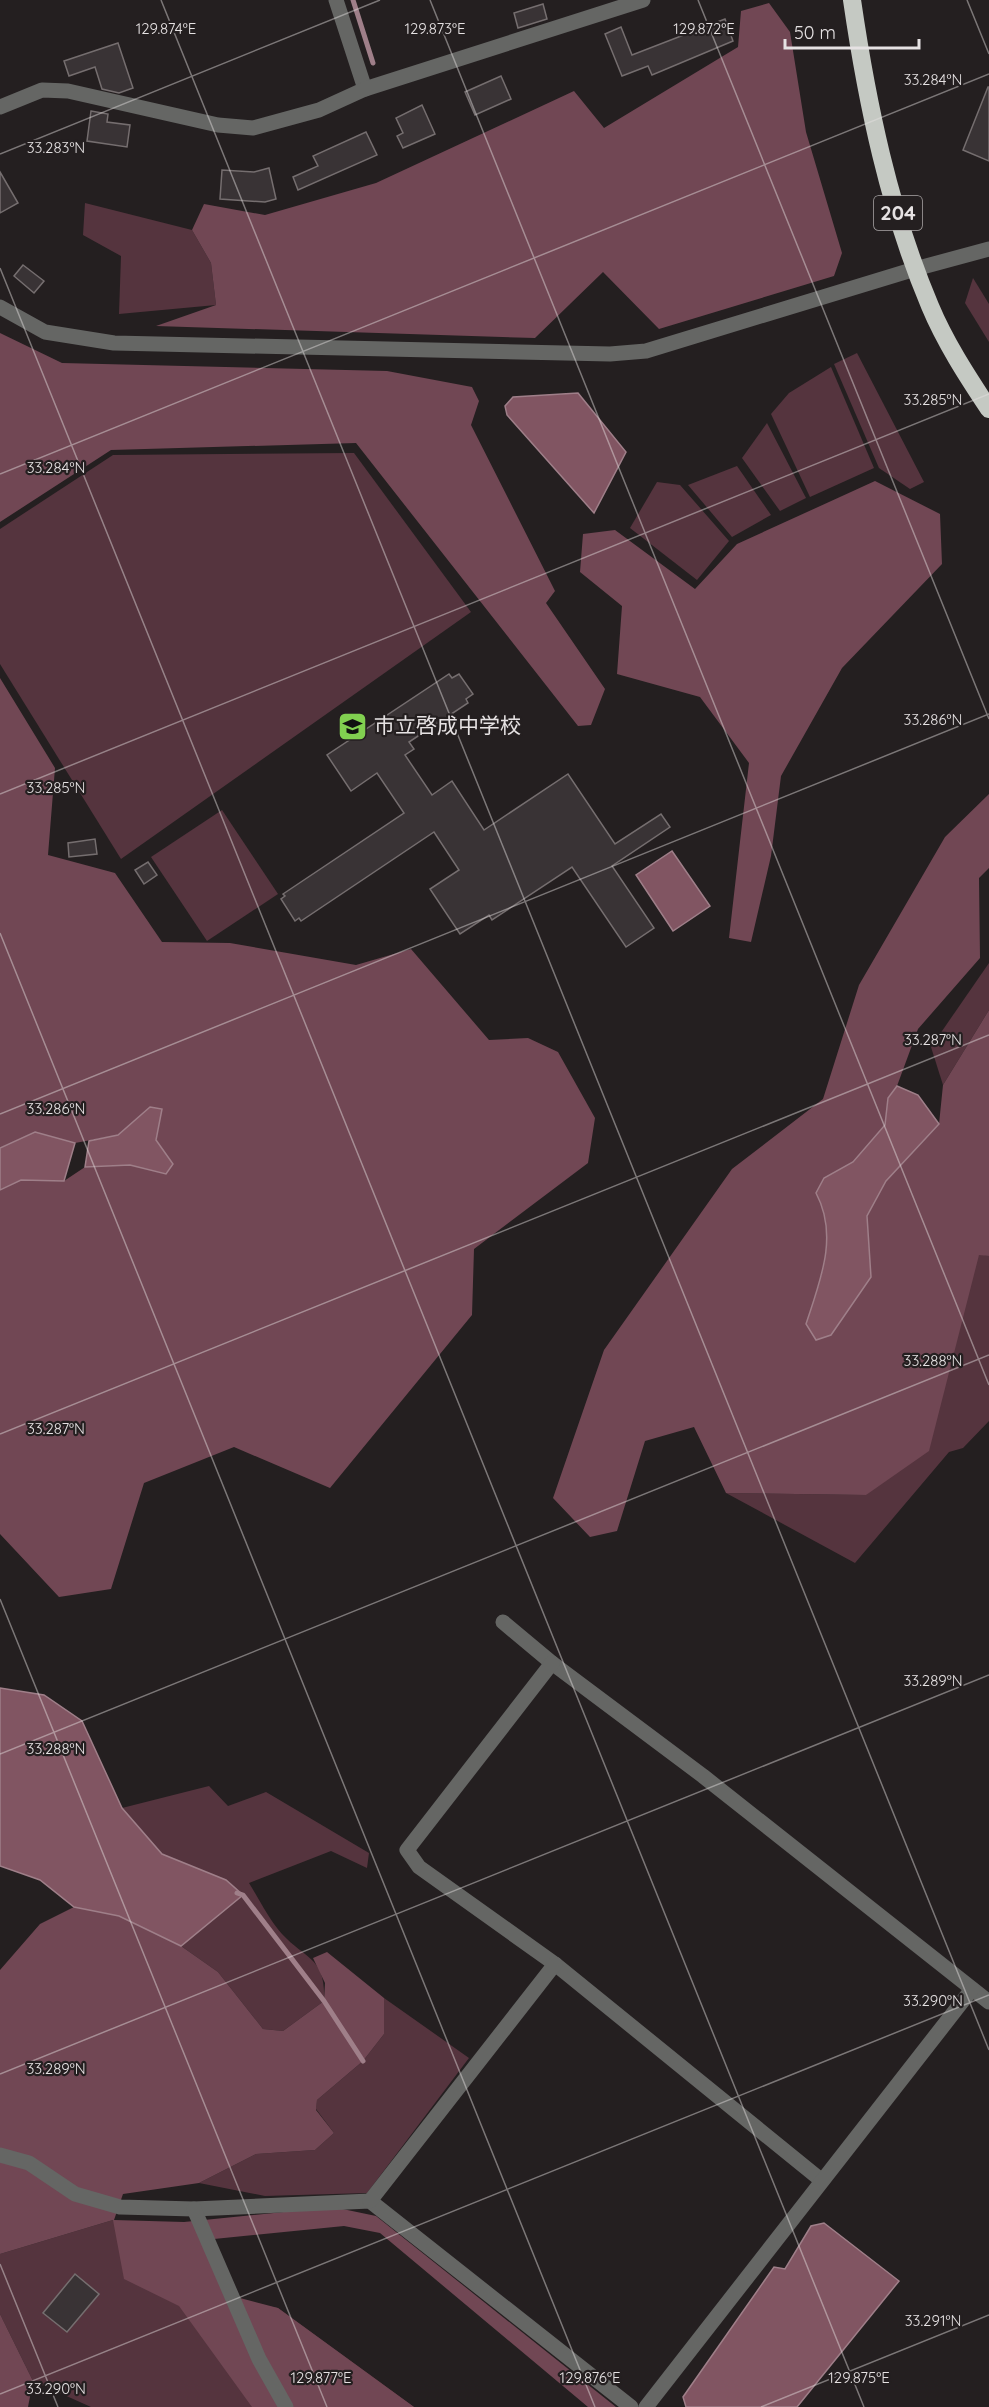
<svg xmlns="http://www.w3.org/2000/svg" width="989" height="2407" font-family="Quicksand,'Noto Sans JP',sans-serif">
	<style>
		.green { fill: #55343e }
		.forest { fill: #714754 }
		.water { fill: #815562; stroke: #9f7f89; stroke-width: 1.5 }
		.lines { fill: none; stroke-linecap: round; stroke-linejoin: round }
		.stream { stroke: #9f7f89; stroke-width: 5 }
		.building { fill: #393335; stroke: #756e6f; stroke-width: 1.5 }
		.minor { stroke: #656664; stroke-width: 15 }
		.highway { stroke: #c5c9c3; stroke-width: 18 }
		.ticks { fill: none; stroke: #e6e2e3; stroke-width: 1.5; stroke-opacity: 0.45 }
		.labels { text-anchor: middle; stroke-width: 4.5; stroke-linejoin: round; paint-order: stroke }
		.shield { fill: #241f20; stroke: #aca8a8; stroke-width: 1.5 }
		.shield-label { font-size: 20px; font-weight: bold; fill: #e6e2e3 }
		.poi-label { font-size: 21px; fill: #e6e2e3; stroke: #241f20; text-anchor: start }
		.ticks-label { font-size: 15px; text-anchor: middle; fill: #e6e2e3; stroke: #241f20; stroke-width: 4.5; stroke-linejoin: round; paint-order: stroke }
	</style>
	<rect width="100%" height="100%" fill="#241f20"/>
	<g class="green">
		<polygon points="85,203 192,230 211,263 216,305 119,314 121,256 83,235"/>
		<polygon points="973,278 989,304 989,342 965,303"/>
		<polygon points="857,353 924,482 910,489 879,468 834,364"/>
		<polygon points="831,367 874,468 810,497 771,414 789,393"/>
		<polygon points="767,423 806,498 780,511 742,458"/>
		<polygon points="354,453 471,612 121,859 0,664 0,529 113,455"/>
		<polygon points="737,466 771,515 732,537 688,485"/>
		<polygon points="657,482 680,485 729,541 697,580 630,528"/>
		<polygon points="222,810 278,894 207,941 151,857"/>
		<polygon points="989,963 989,1010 943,1085 931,1047"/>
		<polygon points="979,1254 989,1256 989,1421 963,1448 949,1452 855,1563 726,1493 866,1495"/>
		<path d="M209,1786L228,1806L266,1792L369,1853L367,1868L331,1851L249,1883C259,1899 269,1920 282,1934C306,1960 326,1957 324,2001L283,2031L263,2029L218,1972L181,1946L243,1895L226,1880L162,1854L122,1808Z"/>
		<polygon points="384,1998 469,2058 367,2193 265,2196 199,2183 256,2154 315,2150 334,2133 316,2109 317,2100 363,2061 384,2034"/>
		<polygon points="113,2220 209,2295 278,2308 414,2407 91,2407 33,2381 0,2314 0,2254"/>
	</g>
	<g class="forest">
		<polygon points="769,3 790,32 806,132 842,253 834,276 659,329 603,272 535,338 156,326 216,305 211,263 192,230 204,204 265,215 376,183 574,91 604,128 738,47 741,11"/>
		<polygon points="0,333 62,363 387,371 472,387 479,401 471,425 555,591 546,603 605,689 591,725 578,726 356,443 111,450 0,522"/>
		<polygon points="875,481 940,514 942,564 842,668 781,776 771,856 751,942 729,938 749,763 700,697 617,674 622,606 580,572 583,534 615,530 695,589 737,544"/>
		<polygon points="0,678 55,768 48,855 115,873 162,942 230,943 356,965 411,949 489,1040 528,1038 558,1052 595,1118 588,1163 474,1249 472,1315 330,1488 234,1447 144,1483 111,1589 59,1597 0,1534 0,1190 21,1180 64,1181 85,1167 130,1165 166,1174 173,1164 156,1140 161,1110 151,1107 118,1135 75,1143 35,1132 0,1148"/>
		<path d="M989,794V868L979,878L980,958L918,1029L897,1086L888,1098L885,1125L853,1162L817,1193C839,1236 820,1281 806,1324L871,1277L867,1216L886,1181L939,1124L943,1085L989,1010V1256L979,1255L929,1451L866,1495L726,1493L694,1427L645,1441L617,1531L590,1537L553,1498L604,1350L732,1169L823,1099L859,985L945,837Z"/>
		<polygon points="74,1907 119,1916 181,1946 218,1972 263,2029 283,2031 324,2001 325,1983 313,1958 327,1952 384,1998 384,2034 363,2061 317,2100 316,2110 334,2133 315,2150 256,2154 199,2183 123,2194 114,2220 184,2222 333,2207 376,2216 616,2407 588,2407 380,2233 344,2226 214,2239 240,2298 278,2308 414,2407 252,2407 179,2306 124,2279 113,2220 0,2254 0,1970 40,1924"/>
		<polygon points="0,2314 33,2381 28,2407 0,2407"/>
	</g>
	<g class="water">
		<polygon points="578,393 626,452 594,513 507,415 505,406 513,397"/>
		<polygon points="672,851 710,906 673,931 636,875"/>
		<path d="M897,1086L918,1095L939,1124L886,1181L867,1216L871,1277L831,1335L816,1340L806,1324C820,1281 839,1236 816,1193L824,1178L853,1162L885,1125L888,1098Z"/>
		<polygon points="150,1107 162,1109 156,1140 173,1164 166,1174 130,1165 85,1167 89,1141 118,1135"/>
		<polygon points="35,1132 75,1143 64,1181 21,1180 0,1190 0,1148"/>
		<polygon points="0,1688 44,1695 82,1721 122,1808 162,1854 226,1880 243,1895 181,1946 119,1916 74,1907 40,1880 0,1866"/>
		<polygon points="824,2223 899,2281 797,2407 686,2407 683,2397 774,2267 785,2269 811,2226"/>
	</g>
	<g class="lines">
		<g class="stream">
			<polyline points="353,0 373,63"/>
			<polyline points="237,1893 243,1895 324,2001 363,2061"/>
		</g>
	</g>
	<g class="building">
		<polygon points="543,4 547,19 518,28 514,13"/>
		<polygon points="725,19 733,41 652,75 648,66 622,76 605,34 621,27 632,55"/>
		<polygon points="118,43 133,88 119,93 102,89 95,67 69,76 64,61"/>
		<polygon points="501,76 511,99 475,115 465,92"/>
		<polygon points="988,87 989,87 989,161 963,150"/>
		<polygon points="422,105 435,134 403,148 397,136 403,133 396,118"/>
		<polygon points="91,111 108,114 107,122 130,125 127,147 87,141"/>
		<polygon points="366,132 377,155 298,190 293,177 318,166 313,156"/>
		<polygon points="269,168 276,199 265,202 220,199 222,170 254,172"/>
		<polygon points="0,172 18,203 0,213"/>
		<polygon points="23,265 44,281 34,293 14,276"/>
		<polygon points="449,674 452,678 459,674 473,694 466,699 468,703 409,742 414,749 405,755 432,795 452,781 484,830 568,774 615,844 661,814 670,827 612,866 654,928 626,947 572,867 492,920 489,915 460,934 430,889 459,870 434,832 301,921 299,918 295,921 281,899 285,896 283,894 404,813 377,773 351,791 327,755"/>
		<polygon points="95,839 97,854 69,857 68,843"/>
		<polygon points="148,862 157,875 144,884 135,870"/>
		<polygon points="75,2274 99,2294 67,2332 43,2313"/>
	</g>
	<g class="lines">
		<g class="minor">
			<polyline points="336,0 365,89"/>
			<polyline points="0,107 42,90 68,91 218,125 253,128 319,110 365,89 643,0"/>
			<polyline points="0,307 45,332 114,343 610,354 646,351 915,269 989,249"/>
			<polyline points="503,1622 552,1663 703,1776 989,2002"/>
			<polyline points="552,1663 407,1850 419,1867 555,1964 821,2180"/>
			<polyline points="0,2155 29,2163 75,2194 120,2207 194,2209 370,2201 631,2407"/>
			<polyline points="370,2201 555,1964"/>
			<polyline points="194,2209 259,2359 286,2407"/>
			<polyline points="646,2407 972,1989"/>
		</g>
		<path class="highway" d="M852,0C867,103 889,209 930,306C945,342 967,376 989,409"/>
	</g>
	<path class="ticks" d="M161,0L989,2050M430,0L989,1385M698,0L989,719M967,0L989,54M0,154L380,0M0,268L864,2407M0,474L989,74M0,794L989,394M0,933L595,2407M0,1114L989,714M0,1434L989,1035M0,1599L327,2407M0,1754L989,1355M0,2074L989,1675M0,2264L58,2407M0,2394L989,1995M761,2407L989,2315"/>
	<defs>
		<symbol id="school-square" viewBox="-11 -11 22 22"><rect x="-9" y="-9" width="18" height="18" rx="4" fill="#81d050" stroke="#241f20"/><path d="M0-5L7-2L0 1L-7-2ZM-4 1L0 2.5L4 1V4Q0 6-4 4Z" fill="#111"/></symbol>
	</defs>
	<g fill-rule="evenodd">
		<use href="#school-square" x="336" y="710" width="33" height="33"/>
	</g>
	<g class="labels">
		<rect class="shield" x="874" y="196" width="48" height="34" rx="4.5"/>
		<g class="shield-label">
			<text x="898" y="220">204</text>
		</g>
		<g class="poi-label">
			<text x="374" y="733">市立啓成中学校</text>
		</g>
	</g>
	<g class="ticks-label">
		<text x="166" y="34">129.874°E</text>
		<text x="435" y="34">129.873°E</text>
		<text x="704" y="34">129.872°E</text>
		<text x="933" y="85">33.284°N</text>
		<text x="56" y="153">33.283°N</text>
		<text x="933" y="405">33.285°N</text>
		<text x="56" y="473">33.284°N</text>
		<text x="933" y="725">33.286°N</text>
		<text x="56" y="793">33.285°N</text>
		<text x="933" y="1045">33.287°N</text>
		<text x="56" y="1114">33.286°N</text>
		<text x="933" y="1366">33.288°N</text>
		<text x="56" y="1434">33.287°N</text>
		<text x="933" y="1686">33.289°N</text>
		<text x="56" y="1754">33.288°N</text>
		<text x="933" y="2006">33.290°N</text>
		<text x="56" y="2074">33.289°N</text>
		<text x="933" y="2326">33.291°N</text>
		<text x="321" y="2383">129.877°E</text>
		<text x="590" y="2383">129.876°E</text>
		<text x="859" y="2383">129.875°E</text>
		<text x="56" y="2394">33.290°N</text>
	</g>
	<path d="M785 39v9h134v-9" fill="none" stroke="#e6e2e3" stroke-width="3"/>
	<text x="794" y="39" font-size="18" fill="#e6e2e3" stroke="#241f20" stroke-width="4.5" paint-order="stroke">50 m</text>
</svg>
